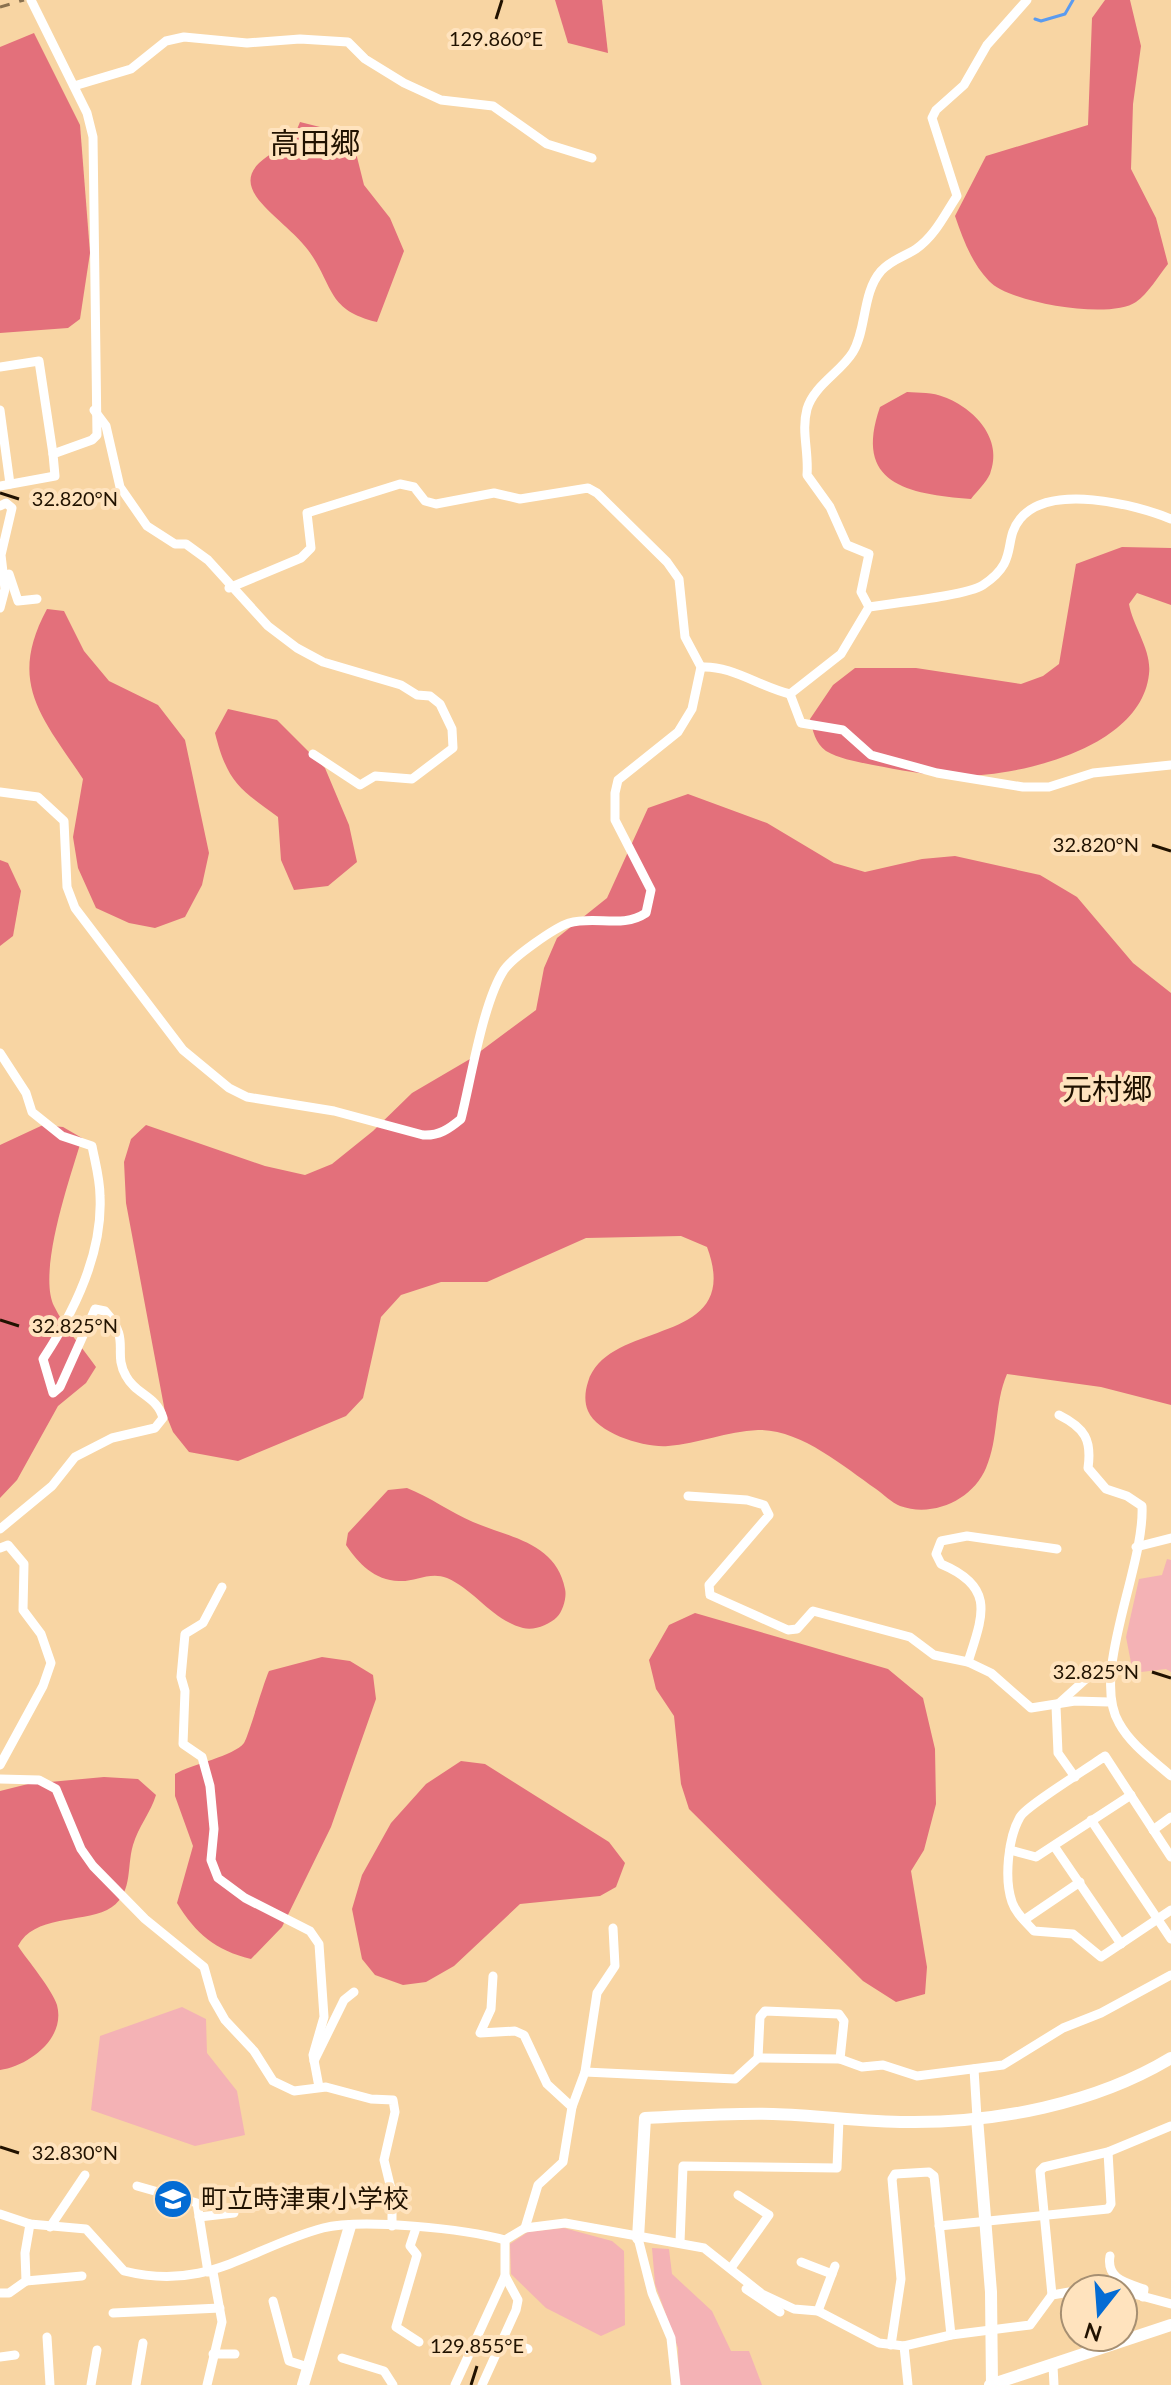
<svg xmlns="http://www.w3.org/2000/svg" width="1171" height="2385" font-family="Lato,'Noto Sans JP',sans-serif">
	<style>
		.green { fill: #f4b2b5 }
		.forest { fill: #e3707b }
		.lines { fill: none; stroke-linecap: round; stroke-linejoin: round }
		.stream { stroke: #5a9bf0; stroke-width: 3 }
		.street { stroke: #fff; stroke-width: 9 }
		.secondary { stroke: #fff; stroke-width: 12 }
		.rail { stroke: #8a714f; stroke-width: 3; stroke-dasharray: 10 10; stroke-linecap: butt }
		.ticks { fill: none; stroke: #211200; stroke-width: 3 }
		.labels { text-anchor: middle; stroke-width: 8; stroke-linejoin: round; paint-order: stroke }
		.poi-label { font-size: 26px; fill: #211200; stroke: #ffe3be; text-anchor: start }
		.quarter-label { font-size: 30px; fill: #211200; stroke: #ffe3be }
		.ticks-label { font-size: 20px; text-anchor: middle; fill: #211200; stroke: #ffe3be; stroke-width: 8; stroke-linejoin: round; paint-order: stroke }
	</style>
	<rect width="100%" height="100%" fill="#f8d5a3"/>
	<g class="green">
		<polygon points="1167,1559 1171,1560 1171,1672 1166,1669 1133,1673 1126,1637 1139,1579 1162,1575"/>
		<polygon points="182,2007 206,2019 207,2053 237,2091 245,2135 195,2146 91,2110 100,2036"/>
		<polygon points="564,2228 612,2241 624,2251 625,2325 601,2336 546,2308 511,2274 510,2244 528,2232"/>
		<polygon points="652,2248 669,2249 672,2274 712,2311 731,2351 749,2351 762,2385 679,2385 678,2348 655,2284"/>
	</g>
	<g class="forest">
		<polygon points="555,0 602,0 608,53 568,43"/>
		<path d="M1105,0H1130L1141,46L1133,104L1131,169L1156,218L1168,264C1159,275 1148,294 1136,302C1110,320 1009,303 989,281C971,262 963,239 955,216L986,156L1088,125L1092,18Z"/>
		<polygon points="34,33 80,125 90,253 80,319 68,328 0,333 0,47"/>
		<path d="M300,122L344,133L357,157L364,185L390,218L404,251L377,322C326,310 334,285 308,250C280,212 204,181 291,144Z"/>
		<path d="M907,392C919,393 933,392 944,397C974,408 1004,439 990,474C986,483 976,492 971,499C907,494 853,484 880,407Z"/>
		<path d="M1122,547L1171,548V605L1137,593L1129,604C1133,627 1152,650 1149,674C1141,750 1014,778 952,776C926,775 899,770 873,765C858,762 840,759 826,751C815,743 813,731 810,719L833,685L855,668H916L1021,684L1043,676L1059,664L1076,564Z"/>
		<path d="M47,609L64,611L84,651L109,681L158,705L185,740L209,853L202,885L185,917L155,928L129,923L96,908L78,868L73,837L83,779C42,717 7,683 47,609Z"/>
		<path d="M228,709L277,720L325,768L349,825L357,862L328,886L294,890L281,860L278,817C239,789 227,781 215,733Z"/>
		<path d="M688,794L767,823L834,863L865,872L922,859L955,856L1040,875L1077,897L1133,963L1171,993V1405L1101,1387L1007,1374C994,1404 999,1438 986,1468C973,1499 934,1518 900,1506C892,1503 883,1494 876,1489C843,1466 800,1429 758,1430C727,1431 698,1444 668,1446C645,1448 598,1434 588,1411C584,1402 585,1391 588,1382C608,1317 745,1349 707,1247L681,1236L586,1238L487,1282H441L401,1295L381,1317L363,1398L346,1416L238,1461L189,1452L173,1432L165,1412L126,1203L124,1162L131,1139L146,1125L265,1166L305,1175L332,1164L373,1131L412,1093L470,1059L536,1010L544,968L557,938L607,898L648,808Z"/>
		<polygon points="0,860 8,863 21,891 13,936 0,946"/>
		<path d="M43,1125L63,1127L82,1138C71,1175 37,1271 54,1306C64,1327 82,1347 96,1367L86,1383L58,1406L17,1480L0,1498V1145Z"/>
		<path d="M407,1488C430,1497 450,1512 473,1522C511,1538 556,1543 565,1589C567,1597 563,1611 557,1617C549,1625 534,1631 523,1628C492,1620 475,1590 447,1578C430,1571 415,1582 399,1581C374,1580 359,1564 346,1545L348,1533L388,1490Z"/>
		<polygon points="695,1613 888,1669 923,1698 935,1749 936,1804 924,1850 911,1871 927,1967 925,1994 896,2002 863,1981 689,1809 681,1784 674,1716 656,1689 649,1660 669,1625"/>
		<path d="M322,1657L350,1661L373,1675L376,1699L331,1827L282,1927L251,1959C215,1950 196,1934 177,1903L193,1846L175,1796V1774C192,1764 234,1756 244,1743C249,1735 263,1684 269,1671Z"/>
		<polygon points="461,1761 485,1764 609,1842 625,1863 616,1887 600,1896 520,1904 454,1966 426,1982 403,1985 375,1975 362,1959 352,1909 362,1875 391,1823 426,1784"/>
		<path d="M104,1777L138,1779L156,1795C151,1812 138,1827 133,1845C126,1869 134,1896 107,1910C80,1923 34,1915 18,1946C28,1961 52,1989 57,2005C66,2039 28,2066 0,2070V1791L28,1784Z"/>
	</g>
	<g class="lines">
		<polyline class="stream" points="1035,19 1041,21 1065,14 1073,0"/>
		<g class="street">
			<polyline points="74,86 131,69 166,41 184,37 247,43 300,39 348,42 365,59 404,83 441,100 493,106 547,144 592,158"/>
			<polyline points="0,367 39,361 53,454"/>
			<polyline points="0,410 10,484"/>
			<polyline points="94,410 106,426 120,487 147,526 175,544 186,544 208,560 268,626 297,648 323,662 401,685 417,695 430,696 440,704 452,729 453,748 412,779 375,776 360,785 313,754"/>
			<polyline points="0,486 55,476 53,454 92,440 97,435 93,137 87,113 31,0"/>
			<polyline points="0,506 6,503 12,508 1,555 5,589 0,608"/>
			<polyline points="9,574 18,601 37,599"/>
			<path d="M869,607L861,592L869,554L847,545L830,507L807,475C809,452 801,431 807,409C814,385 841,372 853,352C867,328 862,293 881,271C892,259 904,257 916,249C935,236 945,214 957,196L932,118L936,110L964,85L987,45L1027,0"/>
			<path d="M701,667C731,665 760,687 790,694"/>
			<path d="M790,694L841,654L869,607C892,603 966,596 983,585C1020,561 1002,541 1020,519C1049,483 1135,504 1171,519"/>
			<polyline points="790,694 801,723 843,730 871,755 937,773 1023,787 1049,787 1093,773 1171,765"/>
			<path d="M0,792L38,797L64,821L67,887L75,908L183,1050L229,1088L247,1097L334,1111L423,1135C439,1136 449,1129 461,1119C471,1079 483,1002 504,970C513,957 554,928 569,923C596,915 622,929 646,913L651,890L615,820V793L618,780L678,732L692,709L701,667L685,637L679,579L667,562L597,493L588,488L520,499L494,493L436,504L425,501L414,487L400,484L307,513L311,548L301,558L229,588"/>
			<path d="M0,1053L26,1093L32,1112L62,1136L92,1146C95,1162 100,1179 100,1196C103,1254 74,1312 43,1359L53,1393L60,1387L95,1309L105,1311C132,1341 112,1351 126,1376C136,1395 157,1396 163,1418L155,1428L112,1438L75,1457L52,1486L0,1529"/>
			<path d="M1059,1415C1085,1428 1092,1440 1088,1468L1106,1489L1127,1496L1142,1506C1145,1566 1090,1674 1119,1723C1131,1745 1153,1760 1171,1776"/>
			<polyline points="688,1496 747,1500 764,1505 769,1515 709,1585 710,1595 788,1630 797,1629 813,1611 910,1637 934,1655 968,1662 991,1673 1031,1708 1075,1701 1109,1702"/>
			<polyline points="1136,1547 1171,1538"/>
			<polyline points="0,1548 8,1545 24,1564 23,1610 41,1634 51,1663 43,1686 0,1765"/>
			<polyline points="222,1587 203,1623 185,1634 181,1677 185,1691 183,1744 202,1757 210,1786 214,1829 211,1860 218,1878 245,1898 310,1931 319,1944 324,2017 313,2055 319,2087"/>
			<path d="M968,1662C983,1615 996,1587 941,1564L936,1554L941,1541L967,1536L1057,1549"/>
			<polyline points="1075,1777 1058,1753 1056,1706 1097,1669 1110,1671"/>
			<polyline points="0,1779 39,1780 56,1789 81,1849 93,1866 145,1919 204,1967 213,1999 225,2020 254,2051 273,2081 294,2091 326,2087 371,2099 393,2100 395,2112 384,2160 392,2193 392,2226"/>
			<polyline points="1091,1820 1171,1939"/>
			<polyline points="1153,1830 1171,1817"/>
			<polyline points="1054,1846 1121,1944"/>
			<polyline points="1010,1850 1036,1857 1131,1795"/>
			<path d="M1171,1857L1105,1756C1090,1767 1026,1806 1020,1817C1008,1838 1004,1879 1012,1902C1016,1914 1026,1922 1034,1931L1073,1934L1101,1957L1171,1910"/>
			<polyline points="1024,1920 1080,1882"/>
			<polyline points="493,1976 491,2009 480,2033 515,2031 524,2035 547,2084 572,2107 563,2162 538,2185 525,2228"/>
			<polyline points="758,2058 760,2017 765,2011 839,2014 844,2021 840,2059"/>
			<polyline points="314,2061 344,2000 354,1992"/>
			<polyline points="974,2069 977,2118"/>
			<polyline points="585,2072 735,2079 758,2058 840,2059 862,2067 883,2065 917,2076 1003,2065 1063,2028 1101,2013 1171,1975"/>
			<polyline points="572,2107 585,2072 597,1993 615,1966 613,1928"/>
			<polyline points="137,2186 197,2203 208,2272"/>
			<path d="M0,2214L30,2224L86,2229L124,2271C208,2292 249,2248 323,2228C362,2218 466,2229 505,2240L525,2228L565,2223L704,2248L762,2294L794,2309L818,2311L879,2343L904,2346L951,2335L1030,2325L1052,2295L1075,2291"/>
			<polyline points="199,2217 234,2213"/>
			<polyline points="939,2226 1108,2209 1111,2204 1108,2152"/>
			<polyline points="50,2227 85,2175"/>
			<polyline points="416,2228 410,2246 417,2255 396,2327 419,2342"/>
			<polyline points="638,2238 652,2293 671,2338 676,2385"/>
			<polyline points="680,2242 683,2166 837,2168 839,2119"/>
			<path d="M1110,2256C1106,2279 1126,2283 1144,2289L1143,2297"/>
			<polyline points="801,2262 832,2274"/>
			<polyline points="731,2268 769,2215 738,2195"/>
			<polyline points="26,2281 82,2276"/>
			<polyline points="746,2289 780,2312"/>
			<polyline points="1123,2291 1171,2304"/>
			<polyline points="0,2293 9,2293 26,2281 25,2253 30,2224"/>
			<polyline points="1052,2295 1040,2171 1044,2167 1108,2152 1171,2126"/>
			<polyline points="273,2301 289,2361 308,2367"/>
			<polyline points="818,2311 835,2266"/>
			<polyline points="113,2313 220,2308"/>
			<polyline points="47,2337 50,2385"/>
			<polyline points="503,2339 528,2349"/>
			<polyline points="891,2345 901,2279 892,2179 895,2174 929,2172 934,2176 951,2335"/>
			<polyline points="904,2346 908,2385"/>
			<polyline points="213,2354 235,2354"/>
			<polyline points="0,2357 15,2355"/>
			<polyline points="342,2358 384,2371 393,2385"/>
			<polyline points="1053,2366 1054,2385"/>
			<polyline points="91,2385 97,2350"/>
			<polyline points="136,2385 143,2343"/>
			<polyline points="207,2385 222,2322 213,2272"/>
			<polyline points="455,2385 505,2276 505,2240"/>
			<polyline points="482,2385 516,2310 518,2300 505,2276"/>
		</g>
		<g class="secondary">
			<polyline points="977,2118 991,2292 992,2385"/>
			<path d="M638,2238L645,2118C687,2116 730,2113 773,2114C818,2115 862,2122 907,2122C996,2123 1095,2104 1171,2058"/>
			<polyline points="303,2385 350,2226"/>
			<polyline points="990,2385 1171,2325"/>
		</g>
		<polyline class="rail" points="0,7 24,0"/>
	</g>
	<path class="ticks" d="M496,19L502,0M0,493L19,499M1152,845L1171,851M0,1320L19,1326M1152,1672L1171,1678M0,2147L19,2153M471,2385L477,2366"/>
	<defs>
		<symbol id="school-disc" viewBox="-11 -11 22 22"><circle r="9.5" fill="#046cd4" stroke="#ffe3be"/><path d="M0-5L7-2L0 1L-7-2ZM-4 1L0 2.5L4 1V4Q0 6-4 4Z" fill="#fff"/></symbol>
	</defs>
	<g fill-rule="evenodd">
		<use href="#school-disc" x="151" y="2177" width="44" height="44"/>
	</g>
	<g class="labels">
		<g class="poi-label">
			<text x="201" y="2208">町立時津東小学校</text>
		</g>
		<g class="quarter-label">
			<text x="315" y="154">高田郷</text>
			<text x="1107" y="1100">元村郷</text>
		</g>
	</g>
	<g class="ticks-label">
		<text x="496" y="46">129.860°E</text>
		<text x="75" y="506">32.820°N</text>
		<text x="1096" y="852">32.820°N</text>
		<text x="75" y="1333">32.825°N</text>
		<text x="1096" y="1679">32.825°N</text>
		<text x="75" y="2160">32.830°N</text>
		<text x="477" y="2353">129.855°E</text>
	</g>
	<g transform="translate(1099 2313) rotate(197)"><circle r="38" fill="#ffe3be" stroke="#a68f72" stroke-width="2"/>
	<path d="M0-6L14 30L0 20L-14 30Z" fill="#046cd4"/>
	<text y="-12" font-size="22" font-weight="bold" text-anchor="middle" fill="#211200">N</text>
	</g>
</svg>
